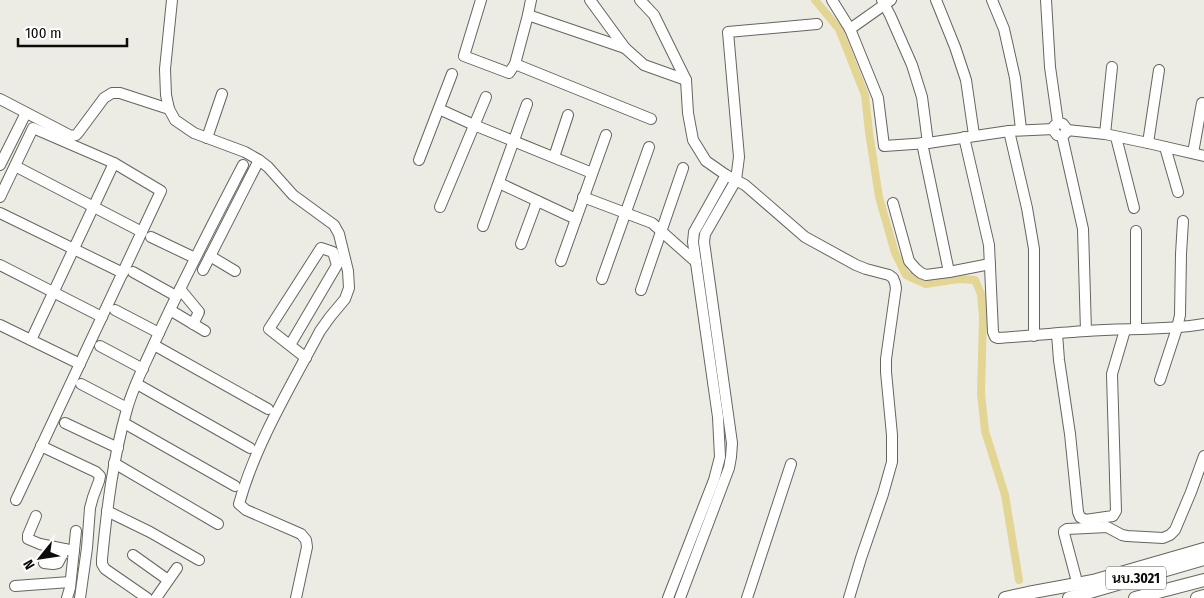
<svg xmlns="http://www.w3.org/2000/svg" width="1204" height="598" font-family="'Fira Sans Condensed',Sarabun,sans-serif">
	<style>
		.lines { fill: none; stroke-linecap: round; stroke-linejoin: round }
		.canal { stroke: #e3d694; stroke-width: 8 }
		.minor-casing { stroke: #66645e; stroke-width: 12 }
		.major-casing { stroke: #66645e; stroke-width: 14 }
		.minor { stroke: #fff; stroke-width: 10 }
		.major { stroke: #fff; stroke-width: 12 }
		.labels { text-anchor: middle; stroke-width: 4; stroke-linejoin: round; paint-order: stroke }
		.shield { fill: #fff; stroke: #555453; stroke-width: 1 }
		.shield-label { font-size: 14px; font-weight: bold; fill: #0c0b09 }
	</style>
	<rect width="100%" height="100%" fill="#edece4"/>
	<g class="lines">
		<polyline class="canal" points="815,0 839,29 865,95 869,132 879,197 895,253 906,275 926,284 958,279 975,280 981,294 983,317 981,393 985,431 1005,495 1019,580"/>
		<defs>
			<g id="minor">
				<path d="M172,0L165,69L166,95L169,109L175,120L194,133L245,152L259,160L268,167L293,195L334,225L339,234L348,271L349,288L345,299L330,317L320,331C291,386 255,445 239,504L246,510L301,534L306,540L307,547L296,598"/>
				<polyline points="481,0 464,56 509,73 515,64"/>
				<polyline points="531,0 528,15 515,64 651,119"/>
				<polyline points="590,0 625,48 644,65 686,80"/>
				<polyline points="640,0 654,15 686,80 688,113 693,140 706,161 726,175 745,185 805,237 856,265 866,269 889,275 893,278 895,283 896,288 886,359 886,372 892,435 892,462 883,494 861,558 849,598"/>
				<polyline points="832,0 850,29 878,98 884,146 928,143 1009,131 1054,129"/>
				<polyline points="882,0 890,15 912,65 922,97 928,143"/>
				<polyline points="936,0 955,47 966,80 974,135"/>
				<polyline points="992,0 1004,29 1015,78 1021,129"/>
				<polyline points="1046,0 1050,67 1058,123 1054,126 1054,131 1057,135 1062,136 1066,133 1066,128 1063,124 1058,123"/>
				<polyline points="528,15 625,48"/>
				<polyline points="850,29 891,0"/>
				<polyline points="0,99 71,136 76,135 78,133 104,98 112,93 120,93 169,109"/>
				<polyline points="439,109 474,125 592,173"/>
				<polyline points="1067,130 1105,134 1148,143 1204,156"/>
				<polyline points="1009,131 1027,208 1034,249 1034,336"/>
				<polyline points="1105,134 1112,67"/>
				<polyline points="1062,136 1083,229 1086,331"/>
				<path d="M964,137L989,245L993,332L995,337L998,338C1027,336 1057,333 1086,331C1125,328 1165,331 1204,324"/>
				<polyline points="1116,137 1134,208"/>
				<polyline points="207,138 222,94"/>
				<polyline points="922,143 949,272"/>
				<polyline points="1148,143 1159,70"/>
				<polyline points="1165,147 1178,192"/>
				<polyline points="1193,153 1202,103"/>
				<polyline points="554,157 568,115"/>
				<polyline points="419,160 452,74"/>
				<polyline points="0,165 26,113"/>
				<polyline points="15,166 142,232"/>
				<polyline points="499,183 576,219"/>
				<polyline points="0,197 33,128 114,163 161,191 16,500"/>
				<polyline points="583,197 652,223 696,262"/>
				<polyline points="893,203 909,261 916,269 921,273 926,275 949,272 990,264"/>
				<polyline points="440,207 486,97"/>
				<polyline points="0,213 123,273"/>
				<polyline points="483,226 527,104"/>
				<polyline points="151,237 195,258"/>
				<polyline points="521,244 537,201"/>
				<polyline points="210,256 235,271"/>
				<polyline points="561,261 606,135"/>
				<polyline points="0,265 102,317"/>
				<polyline points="203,270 259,160"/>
				<polyline points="133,272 176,296"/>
				<polyline points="602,279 649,147"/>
				<polyline points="180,289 199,312 193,324"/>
				<polyline points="641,290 683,168"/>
				<polyline points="115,310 159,333"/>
				<polyline points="170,310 205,331"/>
				<polyline points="0,325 80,364"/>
				<polyline points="1136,329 1136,231"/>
				<polyline points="1057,334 1059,360 1070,434 1078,512 1080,517 1085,520 1113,516 1116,511 1112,374 1125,330"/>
				<polyline points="31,340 114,163"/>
				<polyline points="154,345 268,409"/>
				<polyline points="290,345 337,265 333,252 321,248 269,329 306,358"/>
				<polyline points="100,346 143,369"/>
				<polyline points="1160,380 1177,328 1180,315 1181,254 1183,221"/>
				<polyline points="81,384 127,408"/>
				<polyline points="137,384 250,448"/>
				<polyline points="65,423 118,448"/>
				<polyline points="124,423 235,486"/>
				<polyline points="41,446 96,472 100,476 99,481 93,497 90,508 87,548 80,598"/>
				<polyline points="114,463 218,524"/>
				<polyline points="107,511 150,532 199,560"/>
				<polyline points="36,516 28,535 28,539 40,544 74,551"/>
				<polyline points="133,555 168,580"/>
				<polyline points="44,563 53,564 58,563 65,549"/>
				<polyline points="1076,578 1064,533 1064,531 1067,529 1107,527 1122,535 1127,536 1163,538 1170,535 1175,530 1191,492 1204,456"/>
				<polyline points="15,586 70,582"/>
				<polyline points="67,598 70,588 76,531"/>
				<path d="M147,598L105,569L102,564V559C107,508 113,458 127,409C133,387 144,366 153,346C181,284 212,225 243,165"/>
				<polyline points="156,598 177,568"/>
				<polyline points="668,598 714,480 720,457 718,417 693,242 694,232 726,175"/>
				<polyline points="680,598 729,468 731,457 732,443 704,242 705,234 736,180 739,157 728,32 817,24"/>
				<polyline points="747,598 791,464"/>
			</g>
			<g id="major">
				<polyline points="1005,598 1028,593 1093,581 1204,549"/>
				<polyline points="1069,598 1204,559"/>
				<polyline points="1135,598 1204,580"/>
				<polyline points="1197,598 1204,596"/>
			</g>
		</defs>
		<use href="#minor" class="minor-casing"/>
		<use href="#major" class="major-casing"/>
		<use href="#minor" class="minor"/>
		<use href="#major" class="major"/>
	</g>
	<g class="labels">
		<rect class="shield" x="1106" y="566.5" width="60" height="23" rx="4"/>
		<g class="shield-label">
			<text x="1136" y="583">นบ.3021</text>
		</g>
	</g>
	<g transform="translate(40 558) rotate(240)" stroke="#ffffff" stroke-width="4" paint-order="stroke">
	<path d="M0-4L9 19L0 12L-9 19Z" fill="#0c0b09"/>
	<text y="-8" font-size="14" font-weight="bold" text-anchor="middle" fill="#0c0b09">N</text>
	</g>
	<path d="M18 38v8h109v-8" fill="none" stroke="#0c0b09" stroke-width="2.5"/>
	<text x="25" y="38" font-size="15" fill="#0c0b09" stroke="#ffffff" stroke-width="4" paint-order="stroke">100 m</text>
</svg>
